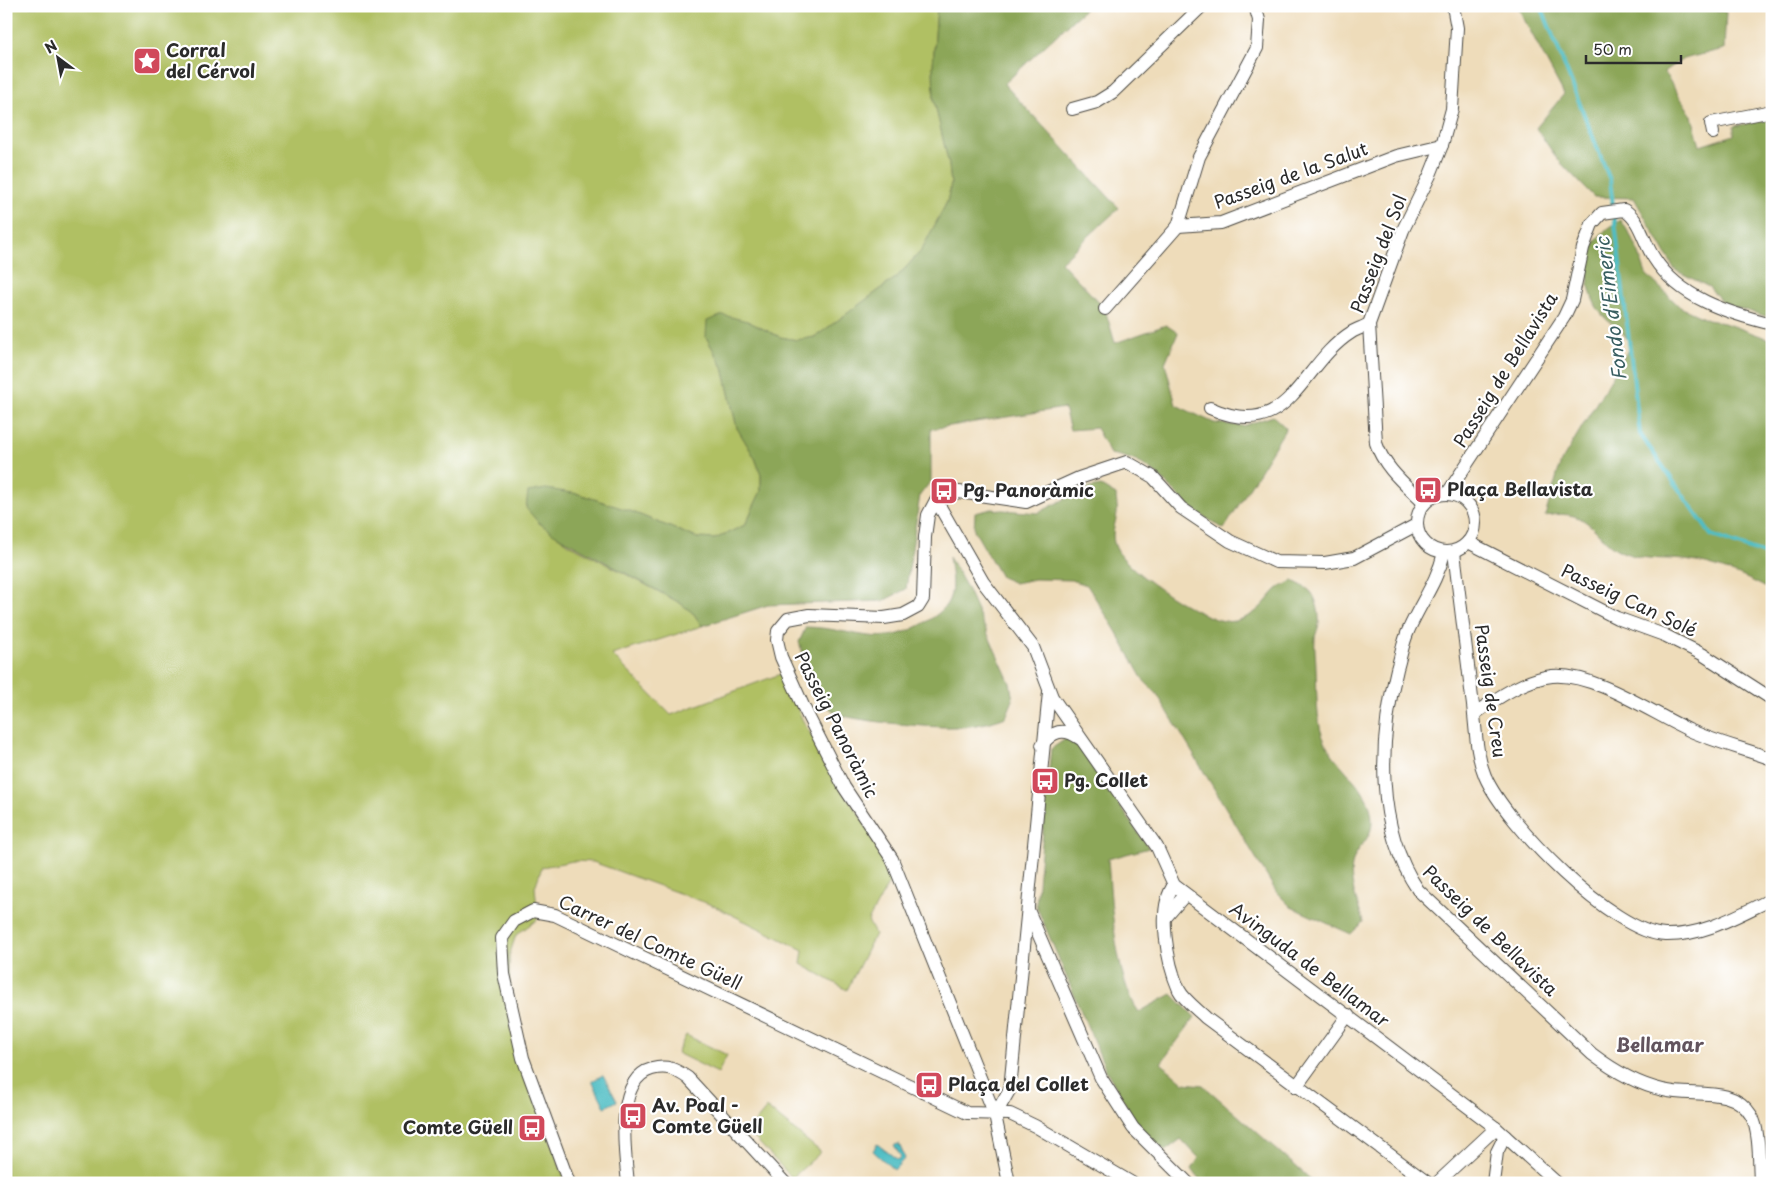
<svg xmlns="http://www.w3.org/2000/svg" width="1778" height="1189" font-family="'Playpen Sans',sans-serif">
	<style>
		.green { fill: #b0c063; stroke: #6e7647 }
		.forest { fill: #8ca659; stroke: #5c6842 }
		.water { fill: #4fbec4; stroke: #3d7478 }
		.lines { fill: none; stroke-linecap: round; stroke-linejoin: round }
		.stream { stroke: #4fbec4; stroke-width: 4 }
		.street-casing { stroke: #484640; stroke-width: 14 }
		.street { stroke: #fff; stroke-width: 12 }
		.labels { text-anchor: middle; stroke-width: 4.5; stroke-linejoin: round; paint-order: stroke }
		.poi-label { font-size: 18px; font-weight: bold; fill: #2b2b2b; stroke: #fff; text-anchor: start }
		.street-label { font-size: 18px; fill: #2b2b2b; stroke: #fff }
		.water-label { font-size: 19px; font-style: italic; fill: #385e61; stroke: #fff }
		.neighbourhood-label { font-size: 19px; font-weight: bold; fill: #62545e; stroke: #fff }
	</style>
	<rect width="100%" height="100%" fill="#fff"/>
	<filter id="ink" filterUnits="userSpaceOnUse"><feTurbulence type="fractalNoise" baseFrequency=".02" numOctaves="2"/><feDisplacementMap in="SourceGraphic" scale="10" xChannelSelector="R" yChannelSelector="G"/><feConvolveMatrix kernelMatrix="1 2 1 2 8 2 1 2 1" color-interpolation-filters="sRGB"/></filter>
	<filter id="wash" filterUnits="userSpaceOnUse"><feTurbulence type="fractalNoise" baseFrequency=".0096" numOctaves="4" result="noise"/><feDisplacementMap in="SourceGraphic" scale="20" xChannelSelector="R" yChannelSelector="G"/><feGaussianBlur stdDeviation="1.12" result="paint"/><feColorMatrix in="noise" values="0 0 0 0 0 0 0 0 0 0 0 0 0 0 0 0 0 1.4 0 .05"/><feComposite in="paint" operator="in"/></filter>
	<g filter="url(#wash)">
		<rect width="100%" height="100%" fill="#eedcba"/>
		<g class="green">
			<polygon points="6,6 937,6 933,66 934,100 949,165 951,184 947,202 921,251 897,277 815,337 797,340 780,337 747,321 706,337 723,367 737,428 755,458 761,474 761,491 745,525 715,539 697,538 630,511 579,494 538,522 569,544 680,603 694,614 702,626 612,655 671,715 783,673 802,719 843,790 896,870 868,921 875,934 847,990 801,964 803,950 712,905 593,862 573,861 542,867 535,887 538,919 516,935 509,956 511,1031 566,1183 6,1183"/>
			<polygon points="686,1035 727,1055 718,1073 677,1053"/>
			<polygon points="767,1108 821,1152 792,1178 748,1131"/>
		</g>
		<g class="forest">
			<path d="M937,6H1088L1004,84L1119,208L1061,262L1105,309L1115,343L1166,325L1178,333L1165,363L1176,405L1214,423L1243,426L1273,416L1286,428L1224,529C1214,522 1201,516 1192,508C1162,482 1152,460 1110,454L1096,428L1070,430L1064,408L931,429V481L920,495L906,589L883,601L768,605L702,626L694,614L680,603L554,534L538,522L526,508L528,492L546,489L579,494L630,511L697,538L715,539L745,525L761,491V474L755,458L737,428L723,367L706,337L707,321L723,315L747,321L780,337L797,340L815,337L897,277L921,251L947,202L951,184L949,165L934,100L933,66Z"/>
			<polygon points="1517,6 1695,6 1726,12 1724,49 1683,59 1664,72 1692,116 1700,146 1734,135 1734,126 1772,119 1772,318 1724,304 1709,287 1675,270 1634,198 1594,197 1558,160 1536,128 1564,94"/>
			<path d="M1621,220L1636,245L1646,274L1680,307L1708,320L1724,323L1772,340V591C1745,576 1715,564 1685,560C1667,558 1645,560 1628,554C1592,543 1596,506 1545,516L1561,462L1631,345C1621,326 1610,326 1600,312C1586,294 1583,258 1597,239C1603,231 1613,225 1621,220Z"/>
			<path d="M1101,486L1116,495C1116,501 1118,508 1117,514C1115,525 1110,536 1116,548C1126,571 1210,628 1235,621C1258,615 1262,605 1276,590C1280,586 1288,584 1293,581C1298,584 1306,587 1310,591C1316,597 1319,611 1319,619C1320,626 1316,631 1315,638C1314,647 1316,658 1316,668C1317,686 1316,703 1319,721C1324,766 1373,781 1372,822C1372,835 1363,843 1357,852C1344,873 1357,900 1363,922L1351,934L1291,907L1277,893L1157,694L1143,680L1116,631L1087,585L1071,580L1035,579L1015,583L1001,577L974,530L975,513L992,509L1038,513L1084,489Z"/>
			<path d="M949,557L966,586L1010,683L1013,700L1006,717C990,723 972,727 954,727C936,728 848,721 836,713C813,698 807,666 799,642L806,627C857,628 879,652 929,620C957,603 953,587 949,557Z"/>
			<path d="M1067,738L1076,742L1149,848L1108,859C1111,901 1115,979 1139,1012L1172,994L1195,1017L1161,1063L1184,1083L1203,1085L1315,1183H1202L1192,1169L1199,1158L1181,1139L1165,1151L1138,1126L1106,1070L1036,905L1051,749Z"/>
		</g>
		<g class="water">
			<polygon points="603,1075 617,1101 605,1107 592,1081"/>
			<polygon points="877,1144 898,1160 901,1157 894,1145 899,1144 905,1158 894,1170 873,1151"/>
		</g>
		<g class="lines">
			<polyline class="stream" points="1541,6 1610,180 1640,434 1711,535 1772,557"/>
		</g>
	</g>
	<g filter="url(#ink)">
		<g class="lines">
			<defs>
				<g id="street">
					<polyline points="1255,6 1259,20 1257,48 1199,157 1178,226 1221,223 1396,156 1442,145"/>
					<polyline points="1072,109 1097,102 1113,92 1202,6"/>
					<polyline points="1713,133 1711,123 1772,111"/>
					<polyline points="1105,309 1178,226"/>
					<path d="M1210,408C1291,444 1299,365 1352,332C1357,329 1364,327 1369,324"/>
					<circle cx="1446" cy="523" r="29"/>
					<path d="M1447,494L1564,317L1572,300L1583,248L1592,224L1602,213L1624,210C1641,220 1643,242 1654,258C1679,298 1728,313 1772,324"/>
					<polyline points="936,500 983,582 1033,647 1052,697 1157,847 1174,885 1496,1128 1557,1183"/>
					<path d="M1424,503C1406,485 1384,468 1376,443L1369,324L1403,230L1430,175L1442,145L1452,109L1457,28L1453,6"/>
					<polyline points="1468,542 1617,618 1664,635 1702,654 1772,699"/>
					<path d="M1454,552C1460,600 1466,649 1472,698C1476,724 1475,752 1485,776C1505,823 1613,933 1665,935C1704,936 1738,915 1772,899"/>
					<path d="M1444,553C1437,582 1421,602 1409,629C1403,641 1401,656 1397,669C1379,740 1375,826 1418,890L1592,1054C1613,1070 1636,1084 1663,1090C1692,1098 1732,1084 1751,1115C1760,1129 1759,1165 1760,1183"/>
					<path d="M1474,714C1497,698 1525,679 1552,676C1593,672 1652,713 1689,730C1715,742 1745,749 1772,759"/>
					<path d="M1042,745C1052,731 1064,727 1079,738"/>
					<path d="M1174,885C1156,909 1168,965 1179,990C1184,1000 1198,1010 1206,1018L1428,1183"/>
					<polyline points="1028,910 1101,1078 1133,1128 1188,1183"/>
					<polyline points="1166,917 1185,895"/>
					<polyline points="1296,1087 1348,1015"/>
					<polyline points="995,1115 1010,1089 1049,692"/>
					<polyline points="569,1183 523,1058 504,974 502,938 514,921 533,911 555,915 967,1113 1010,1114 1035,1126 1132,1183"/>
					<path d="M628,1183C625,1154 614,1079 652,1069C667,1065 675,1069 688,1078L785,1183"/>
					<polyline points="1009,1183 995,1115 892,859 844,787 804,708 781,657 777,640 778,631 788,619 809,615 884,618 903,615 918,607 923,599 925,537 928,515 936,500 959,492 1026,502 1079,478 1127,462 1153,477 1181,508 1230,541 1276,562 1325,563 1354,558 1416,525"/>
					<polyline points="1437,1183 1496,1128"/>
					<polyline points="1493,1183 1497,1152 1505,1136"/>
				</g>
			</defs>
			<use href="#street" class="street-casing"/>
			<use href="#street" class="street"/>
		</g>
	</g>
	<defs>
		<symbol id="sight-square" viewBox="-11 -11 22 22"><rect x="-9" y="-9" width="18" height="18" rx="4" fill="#d1495b" stroke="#fff"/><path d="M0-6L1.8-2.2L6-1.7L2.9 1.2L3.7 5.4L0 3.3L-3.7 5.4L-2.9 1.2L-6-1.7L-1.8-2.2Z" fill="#fff"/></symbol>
		<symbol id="bus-square" viewBox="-11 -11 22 22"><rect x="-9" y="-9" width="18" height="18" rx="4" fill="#d1495b" stroke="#fff"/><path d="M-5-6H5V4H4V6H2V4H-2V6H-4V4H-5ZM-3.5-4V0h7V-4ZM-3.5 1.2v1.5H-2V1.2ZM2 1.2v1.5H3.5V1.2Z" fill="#fff"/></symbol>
	</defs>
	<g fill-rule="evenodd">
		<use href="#sight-square" x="131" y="45" width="32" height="32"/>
		<use href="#bus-square" x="1412" y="474" width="32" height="32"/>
		<use href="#bus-square" x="928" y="475" width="32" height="32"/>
		<use href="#bus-square" x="1029" y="765" width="32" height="32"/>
		<use href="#bus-square" x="913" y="1069" width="32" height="32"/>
		<use href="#bus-square" x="617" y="1100" width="32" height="32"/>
		<use href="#bus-square" x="516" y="1112" width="32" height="32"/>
	</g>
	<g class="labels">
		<g class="poi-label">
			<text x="166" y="57">Corral<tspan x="166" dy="21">del Cérvol</tspan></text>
			<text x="1447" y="496">Plaça Bellavista</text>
			<text x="963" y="497">Pg. Panoràmic</text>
			<text x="1064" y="787">Pg. Collet</text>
			<text x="948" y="1091">Plaça del Collet</text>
			<text x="652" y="1112">Av. Poal -<tspan x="652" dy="21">Comte Güell</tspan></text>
			<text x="513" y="1134" text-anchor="end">Comte Güell</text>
		</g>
		<g class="street-label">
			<text transform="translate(1291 176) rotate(-20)" y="6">Passeig de la Salut</text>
			<text transform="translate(1379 254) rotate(-69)" y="6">Passeig del Sol</text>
			<text transform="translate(1506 370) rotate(-58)" y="6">Passeig de Bellavista</text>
			<text transform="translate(1629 601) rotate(25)" y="6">Passeig Can Solé</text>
			<text transform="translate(1490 691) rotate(82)" y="6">Passeig de Creu</text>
			<text transform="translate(836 725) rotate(63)" y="6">Passeig Panoràmic</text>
			<text transform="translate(1490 931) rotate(44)" y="6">Passeig de Bellavista</text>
			<text transform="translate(650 943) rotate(25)" y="6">Carrer del Comte Güell</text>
			<text transform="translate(1309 965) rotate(37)" y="6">Avinguda de Bellamar</text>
		</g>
		<g class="water-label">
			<text transform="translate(1611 309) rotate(-97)" y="7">Fondo d'Eimeric</text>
		</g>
		<g class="neighbourhood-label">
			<text x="1660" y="1052">Bellamar</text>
		</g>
	</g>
	<rect width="1778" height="1189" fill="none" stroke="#fff" stroke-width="25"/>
	<g transform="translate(58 58) rotate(328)" stroke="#ffffff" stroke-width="4" paint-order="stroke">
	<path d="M0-4L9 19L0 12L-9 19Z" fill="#2b2b2b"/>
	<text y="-8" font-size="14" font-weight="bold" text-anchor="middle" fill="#2b2b2b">N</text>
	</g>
	<path d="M1586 55v8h95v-8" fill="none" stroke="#2b2b2b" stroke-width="2.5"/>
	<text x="1593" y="55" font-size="15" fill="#2b2b2b" stroke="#ffffff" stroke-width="4" paint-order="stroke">50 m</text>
</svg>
